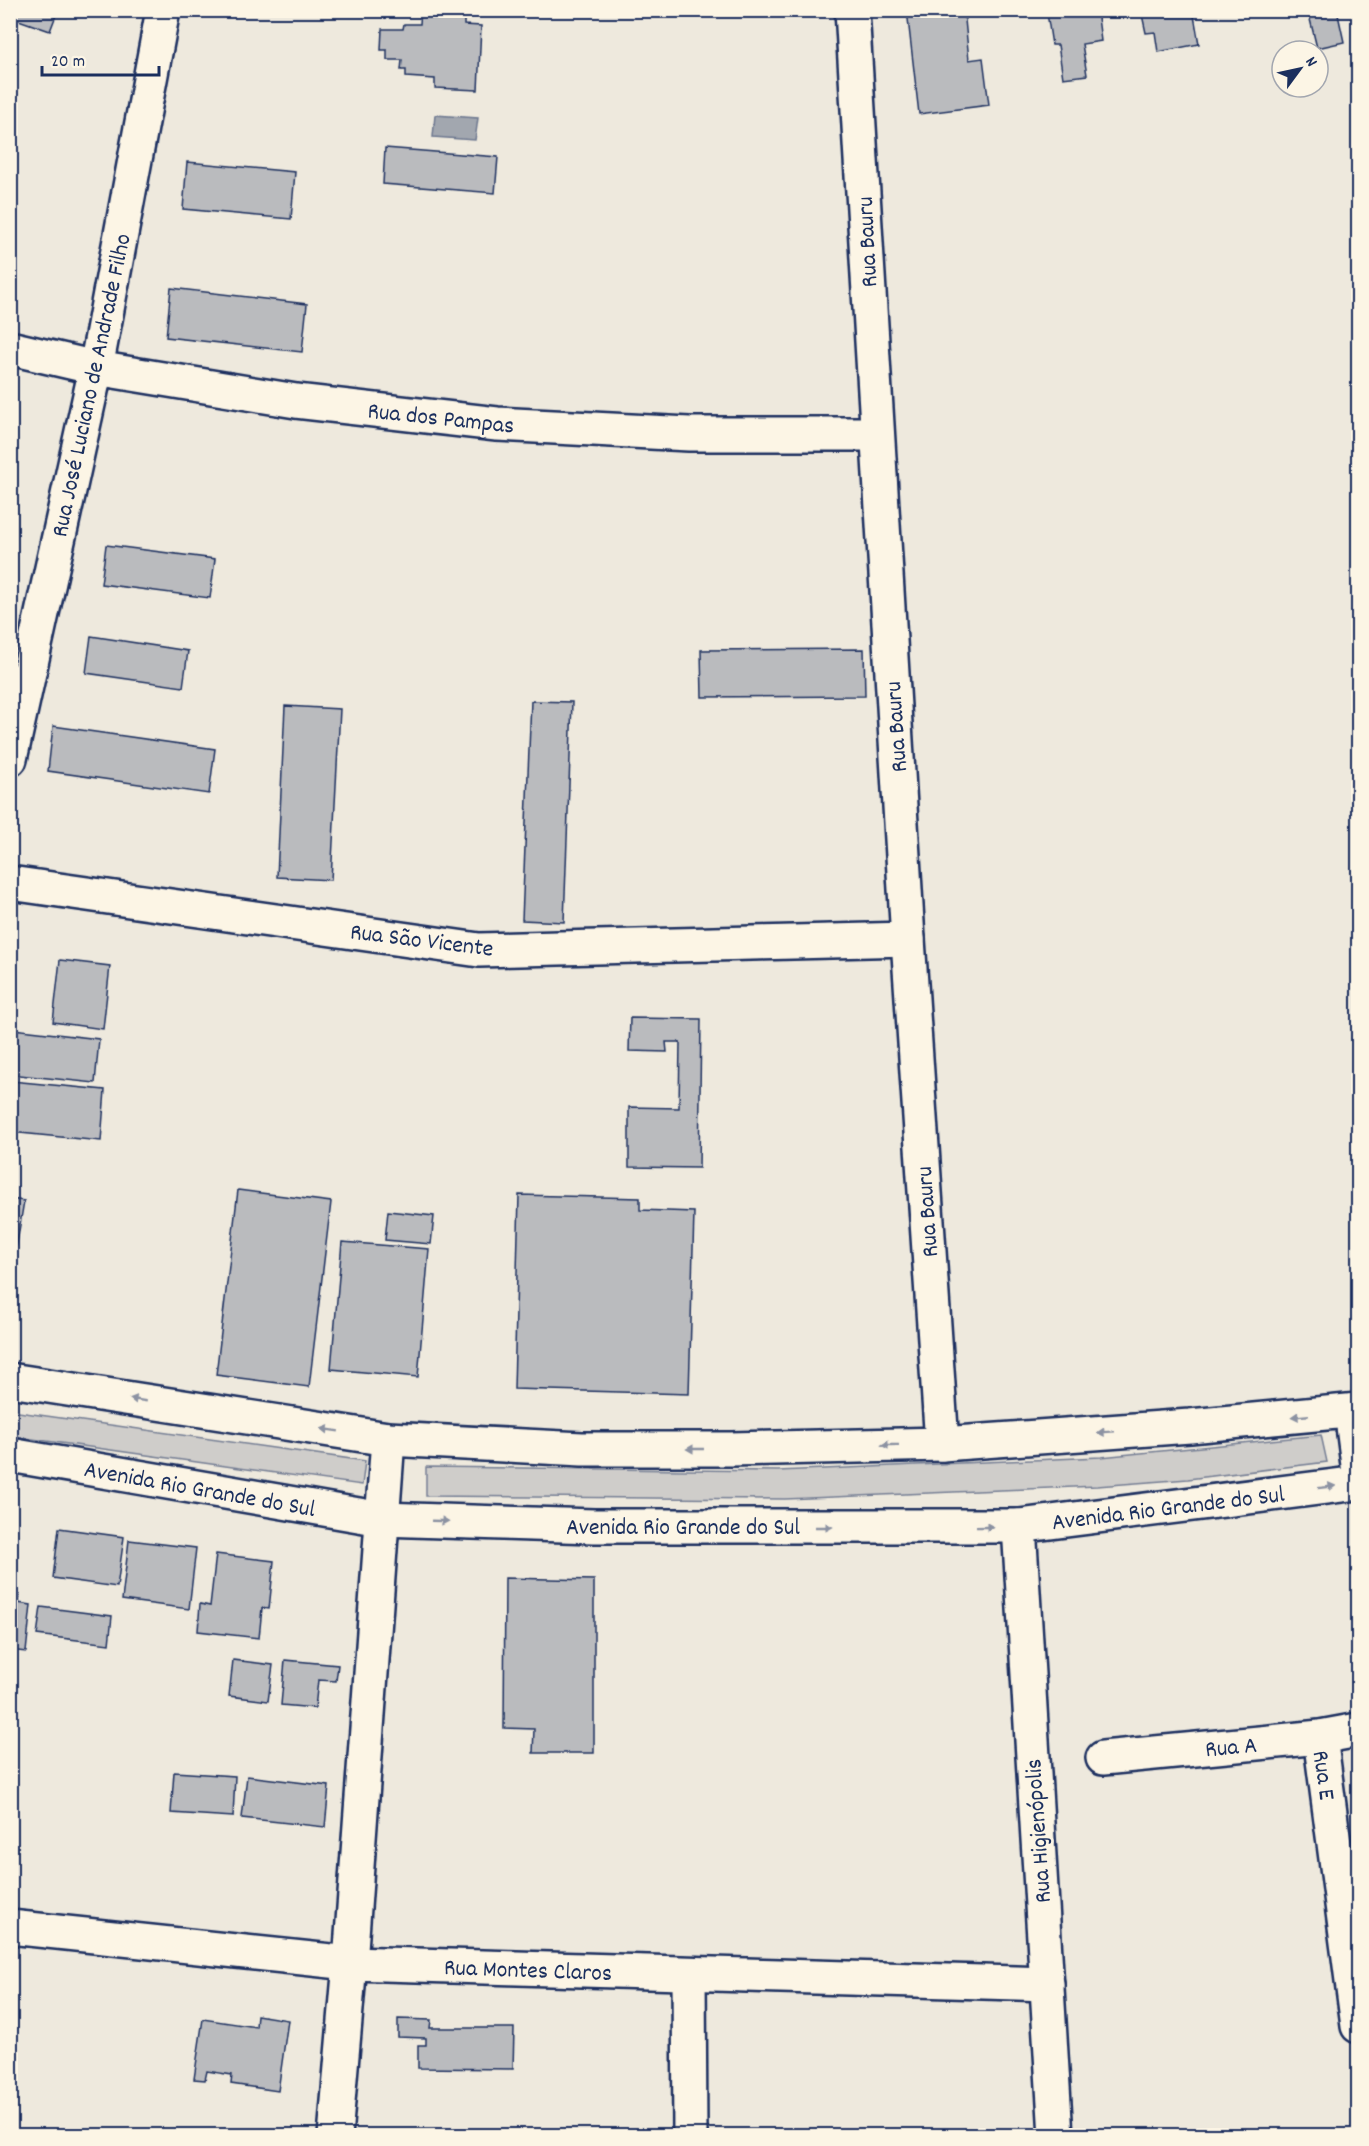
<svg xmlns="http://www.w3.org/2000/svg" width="1369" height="2146" font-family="Dekko,sans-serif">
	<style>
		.green { fill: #cfcdca; stroke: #757e94; stroke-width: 1.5 }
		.water { fill: #a2a7af; stroke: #6c778f; stroke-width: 1.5 }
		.building { fill: #babbbe; stroke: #1b2f5e; stroke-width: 1.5 }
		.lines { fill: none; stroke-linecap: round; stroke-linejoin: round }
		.minor-casing { stroke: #1b2f5e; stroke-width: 38 }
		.tertiary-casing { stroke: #1b2f5e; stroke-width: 38 }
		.minor { stroke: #fcf5e5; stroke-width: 33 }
		.tertiary { stroke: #fcf5e5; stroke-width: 33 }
		.oneway { fill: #8c92a2 }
		.labels { text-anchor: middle; stroke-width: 5; stroke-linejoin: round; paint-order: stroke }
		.street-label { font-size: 24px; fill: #1b2f5e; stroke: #fcf5e5 }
	</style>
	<rect width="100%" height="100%" fill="#eee9dd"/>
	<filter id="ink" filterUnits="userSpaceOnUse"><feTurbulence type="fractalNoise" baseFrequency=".0167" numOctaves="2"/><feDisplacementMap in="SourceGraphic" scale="12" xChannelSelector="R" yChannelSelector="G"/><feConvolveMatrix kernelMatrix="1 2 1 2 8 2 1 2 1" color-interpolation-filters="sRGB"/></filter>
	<g filter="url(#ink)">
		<g class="green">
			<polygon points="11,1411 365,1461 362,1485 11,1436"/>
			<polygon points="1321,1435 1327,1462 1188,1479 1097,1486 785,1499 426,1496 426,1467 778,1471 1101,1457"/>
		</g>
		<polygon class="water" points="435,115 478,118 475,140 433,137"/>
		<g class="building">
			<polygon points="10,10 58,10 50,31 10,17"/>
			<polygon points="421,10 464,12 464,25 481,26 478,90 435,88 435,79 406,77 406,70 401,70 402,60 387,60 387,50 381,50 382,29 403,29 404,24 420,24"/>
			<polygon points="907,10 964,10 969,60 983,58 989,105 919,114"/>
			<polygon points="1032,10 1097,10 1101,41 1082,44 1087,75 1063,78 1058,45 1052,45 1047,13 1033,15"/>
			<polygon points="1141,10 1193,10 1199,44 1158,52 1155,32 1146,33"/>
			<polygon points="1332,10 1337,10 1344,42 1317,48 1309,15"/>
			<polygon points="385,148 498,157 495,193 383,184"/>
			<polygon points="187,162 295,172 291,219 183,209"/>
			<polygon points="171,288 307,304 302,352 166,337"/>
			<polygon points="106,545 215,559 210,598 101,584"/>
			<polygon points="91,636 188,651 183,687 86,673"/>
			<polygon points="864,649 865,696 702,697 701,650"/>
			<polygon points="531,701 572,702 564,922 522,920"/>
			<polygon points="285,706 340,709 331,880 277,877"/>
			<polygon points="53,726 215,749 209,794 48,771"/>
			<polygon points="60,960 110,966 103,1029 53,1022"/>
			<polygon points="630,1018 701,1019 699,1168 629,1167 629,1107 679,1108 680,1042 666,1042 667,1052 629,1051"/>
			<polygon points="13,1029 99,1039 95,1083 10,1074"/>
			<polygon points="11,1081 105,1090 101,1141 10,1132"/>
			<polygon points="238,1190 331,1202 309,1387 216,1375"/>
			<polygon points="519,1195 640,1198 640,1210 694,1212 689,1394 514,1389"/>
			<polygon points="10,1199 24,1201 10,1285"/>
			<polygon points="388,1211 434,1216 431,1244 385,1240"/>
			<polygon points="342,1242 429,1249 418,1377 331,1369"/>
			<polygon points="59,1528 124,1537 117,1587 53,1578"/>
			<polygon points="129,1540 196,1548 189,1609 122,1600"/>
			<polygon points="216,1554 274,1561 269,1609 262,1608 259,1638 198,1631 200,1604 210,1606"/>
			<polygon points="505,1578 594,1580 594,1753 533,1753 534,1729 504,1728"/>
			<polygon points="10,1594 19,1595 18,1603 31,1605 26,1652 10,1650"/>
			<polygon points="41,1607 112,1616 109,1644 37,1635"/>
			<polygon points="233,1660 273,1665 268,1701 229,1696"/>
			<polygon points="285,1660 338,1665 336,1681 318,1680 315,1708 281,1705"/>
			<polygon points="174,1772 235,1776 233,1817 171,1813"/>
			<polygon points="247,1776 329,1786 325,1827 242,1818"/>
			<polygon points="257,2015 288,2020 278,2091 231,2084 232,2075 207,2071 205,2080 194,2079 203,2019 256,2027"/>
			<polygon points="398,2019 431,2020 430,2028 514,2028 513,2069 418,2068 418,2045 426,2045 426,2038 398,2037"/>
			<polygon points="155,2131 205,2136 155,2136"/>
		</g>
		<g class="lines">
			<defs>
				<g id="minor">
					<polyline points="852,10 908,939 942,1444"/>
					<polyline points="10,348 96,368 296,401 497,424 689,434 877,434"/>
					<polyline points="10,759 96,368 163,10"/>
					<polyline points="10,883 479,950 908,939"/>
					<polyline points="1019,1526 1056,2136"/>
					<polyline points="1320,1737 1358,2026"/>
					<polyline points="1103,1758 1320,1737 1358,1730"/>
					<polyline points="10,1927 350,1963 1047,1984"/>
					<polyline points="689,1974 690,2136"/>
					<polyline points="335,2136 350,1963 388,1439"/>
				</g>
				<g id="tertiary">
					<polyline points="10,1380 388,1439 582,1449 731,1449 942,1444 1190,1426 1358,1410"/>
					<polyline points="1351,1411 1358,1465"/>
					<polyline points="10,1455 382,1519 594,1526 1019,1526 1358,1483"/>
				</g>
			</defs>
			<use href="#minor" class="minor-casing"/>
			<use href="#tertiary" class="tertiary-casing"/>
			<use href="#minor" class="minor"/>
			<use href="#tertiary" class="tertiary"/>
		</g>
		<defs><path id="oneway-solid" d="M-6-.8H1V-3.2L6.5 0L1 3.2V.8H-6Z" transform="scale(1.5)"/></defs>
		<g class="oneway">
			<use href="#oneway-solid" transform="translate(138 1400) rotate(-171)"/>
			<use href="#oneway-solid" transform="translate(1300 1416) rotate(175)"/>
			<use href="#oneway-solid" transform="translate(330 1430) rotate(-171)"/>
			<use href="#oneway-solid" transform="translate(1106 1432) rotate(176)"/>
			<use href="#oneway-solid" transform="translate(890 1445) rotate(179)"/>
			<use href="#oneway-solid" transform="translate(695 1449) rotate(-180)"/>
			<use href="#oneway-solid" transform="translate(1327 1487) rotate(-7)"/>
			<use href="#oneway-solid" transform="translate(440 1521) rotate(2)"/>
			<use href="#oneway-solid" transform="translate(824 1527)"/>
			<use href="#oneway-solid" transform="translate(985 1527) rotate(-1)"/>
		</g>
	</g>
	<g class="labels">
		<g class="street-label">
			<text transform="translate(866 242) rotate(-93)" y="8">Rua Bauru</text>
			<text transform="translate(90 385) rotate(-78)" y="8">Rua José Luciano de Andrade Filho</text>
			<text transform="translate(441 417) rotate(6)" y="8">Rua dos Pampas</text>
			<text transform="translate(895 727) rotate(-94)" y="8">Rua Bauru</text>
			<text transform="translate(422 939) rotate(7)" y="8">Rua São Vicente</text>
			<text transform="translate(926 1212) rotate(-94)" y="8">Rua Bauru</text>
			<text transform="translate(200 1488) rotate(10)" y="8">Avenida Rio Grande do Sul</text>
			<text transform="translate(1168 1507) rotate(-7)" y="8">Avenida Rio Grande do Sul</text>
			<text x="683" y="1534">Avenida Rio Grande do Sul</text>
			<text transform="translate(1231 1746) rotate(-5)" y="8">Rua A</text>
			<text transform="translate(1325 1775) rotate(82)" y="8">Rua E</text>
			<text transform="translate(1037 1831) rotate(-94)" y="8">Rua Higienópolis</text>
			<text transform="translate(528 1969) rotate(2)" y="8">Rua Montes Claros</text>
		</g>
	</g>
	<rect width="1369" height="2146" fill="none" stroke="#fcf5e5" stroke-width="36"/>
	<rect x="18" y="18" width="1333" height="2110" fill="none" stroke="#1b2f5e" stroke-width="2" filter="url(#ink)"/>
	<g transform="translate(1300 69) rotate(57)"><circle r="28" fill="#fcf5e5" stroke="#a2a6af" stroke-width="1.5"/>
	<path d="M0-4.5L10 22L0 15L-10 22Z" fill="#1b2f5e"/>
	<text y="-9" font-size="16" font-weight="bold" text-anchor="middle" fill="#1b2f5e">N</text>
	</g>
	<path d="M42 66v9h117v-9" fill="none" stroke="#1b2f5e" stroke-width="3"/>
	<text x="51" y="66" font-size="18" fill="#1b2f5e" stroke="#fcf5e5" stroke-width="4.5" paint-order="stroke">20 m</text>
</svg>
